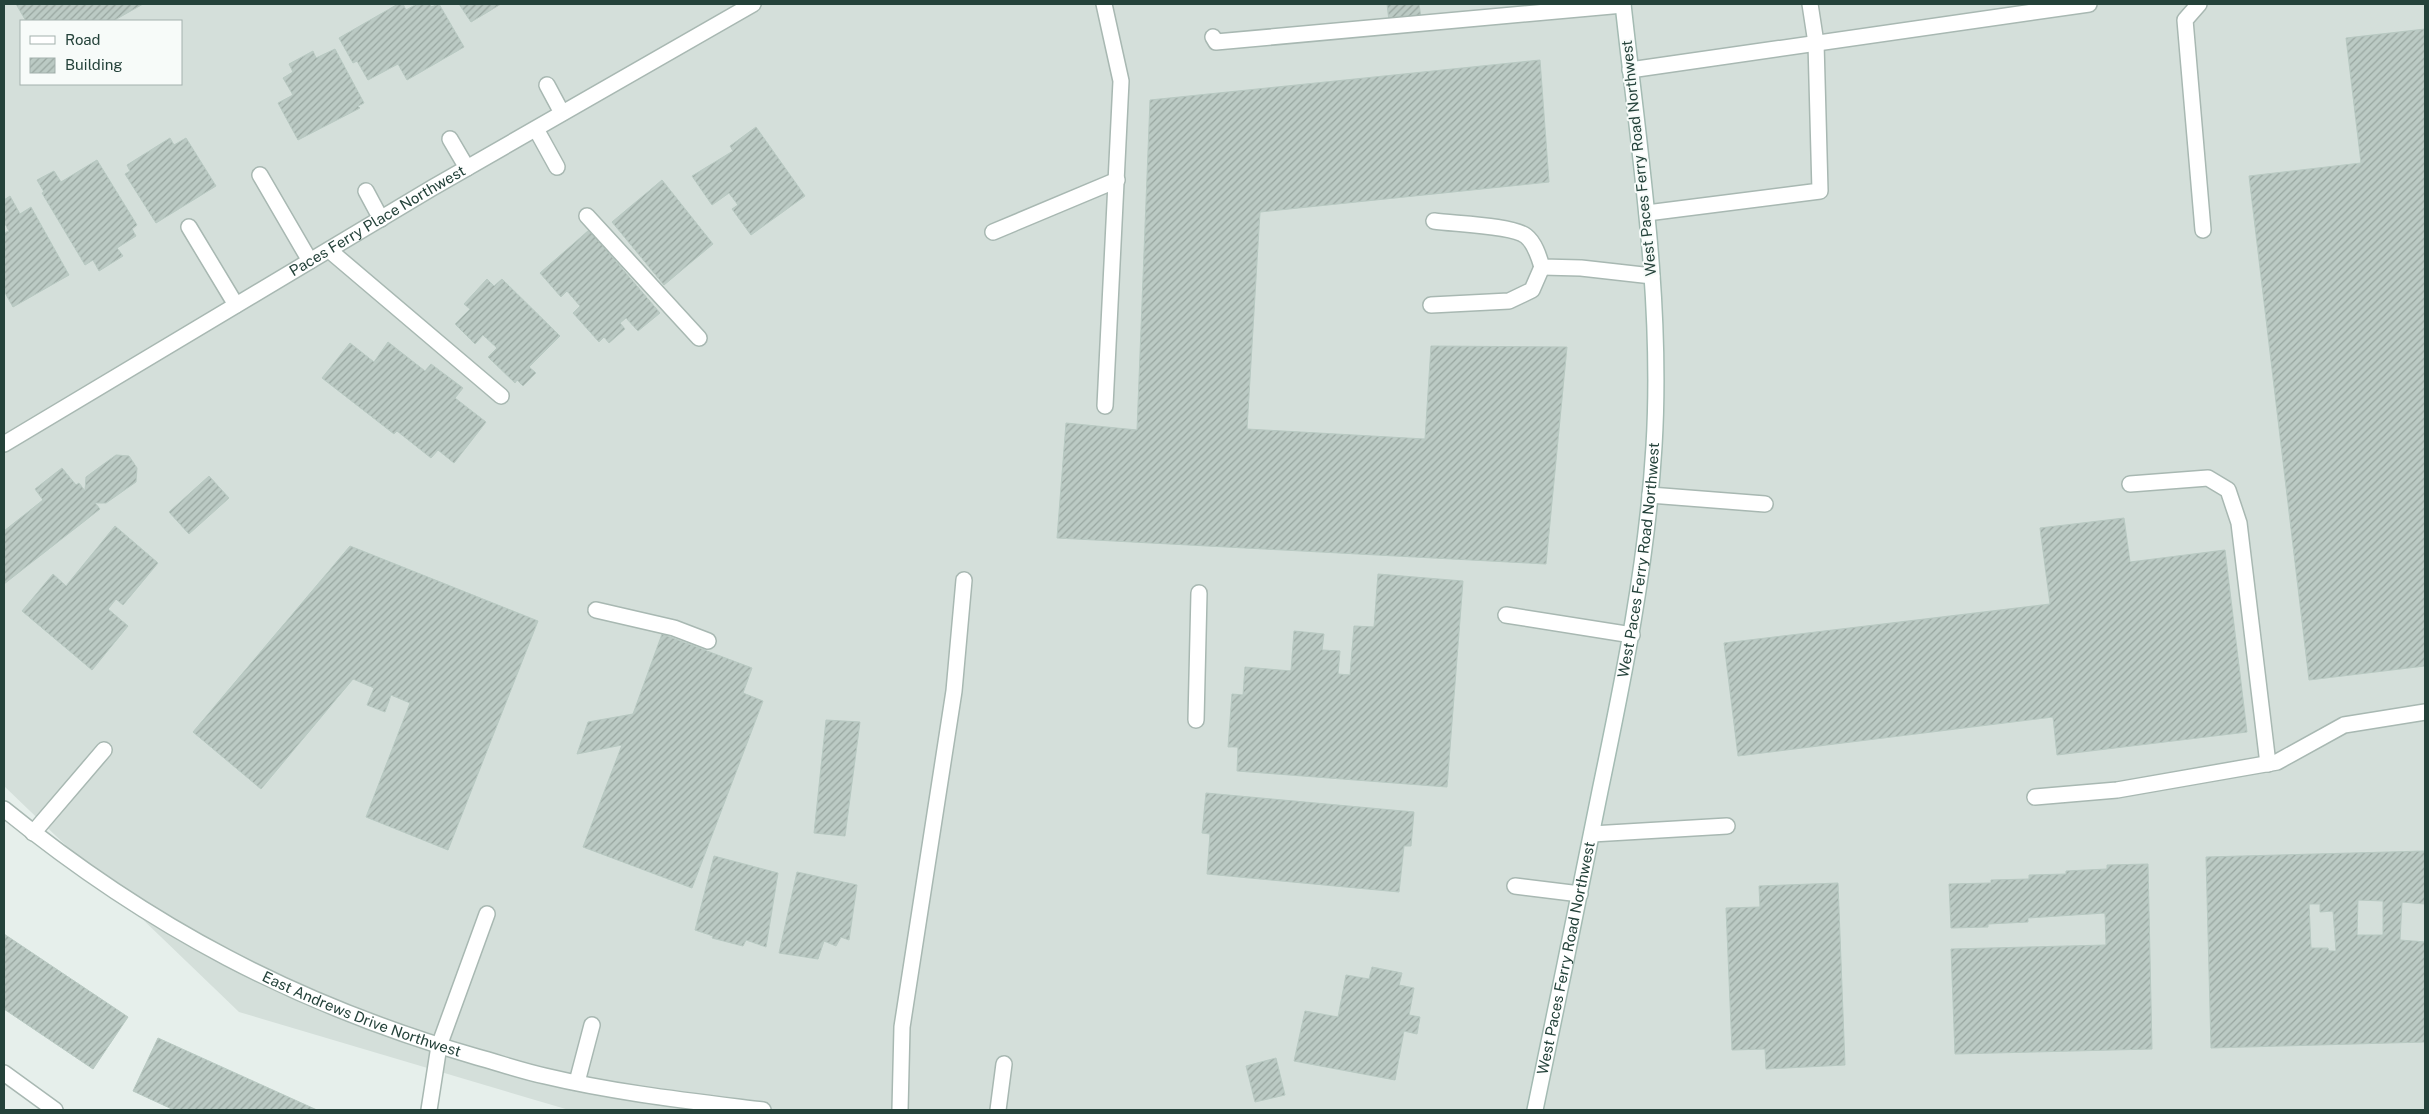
<svg xmlns="http://www.w3.org/2000/svg" width="2429" height="1114" font-family="'Public Sans',sans-serif">
	<style>
		.built { fill: #d4dfda; fill-rule: evenodd }
		.building { fill: url(#building-hatch); stroke: #b8c9c2; fill-rule: evenodd }
		.lines { fill: none; stroke-linecap: round; stroke-linejoin: round }
		.lane-casing { stroke: #a8b8b2; stroke-width: 18 }
		.street-casing { stroke: #a8b8b2; stroke-width: 18 }
		.secondary-casing { stroke: #a4bbb3; stroke-width: 18 }
		.lane { stroke: #fff; stroke-width: 15 }
		.street { stroke: #fff; stroke-width: 15 }
		.secondary { stroke: #fff; stroke-width: 15 }
		.labels { text-anchor: middle; stroke-width: 4; stroke-linejoin: round; paint-order: stroke }
		.street-label { font-size: 15px; fill: #24423a; stroke: #f7fbf9 }
	</style>
	<defs>
		<pattern id="building-hatch" width="6" height="6" patternUnits="userSpaceOnUse" patternTransform="scale(1.25)"><rect width="6" height="6" fill="#bbcac4"/><path d="M-1 1l2-2M0 6l6-6M5 7l2-2" fill="none" stroke="#98a6a0"/></pattern>
	</defs>
	<rect width="100%" height="100%" fill="#e6efeb"/>
	<path class="built" d="M4,4H2425V1110H569L239,1012L4,786ZM21,21H181V84H21Z"/>
	<g class="building">
		<polygon points="16,4 143,4 113,21 26,21"/>
		<polygon points="398,4 403,4 406,10 417,4 430,4 431,7 439,4 464,47 407,80 398,64 368,80 357,61 353,63 339,38"/>
		<polygon points="459,4 501,4 471,22"/>
		<polygon points="1387,4 1419,4 1421,18 1389,21"/>
		<polygon points="2425,29 2425,666 2309,680 2249,176 2361,163 2346,38"/>
		<polygon points="335,49 364,103 358,106 360,108 298,140 278,103 293,95 283,78 293,72 289,64 313,51 316,58"/>
		<polygon points="1540,60 1549,182 1260,212 1247,429 1425,439 1431,346 1567,347 1546,564 1057,538 1066,423 1137,430 1150,100"/>
		<polygon points="756,127 805,196 751,235 732,209 738,205 729,193 712,205 692,176 733,151 730,146"/>
		<polygon points="170,138 174,145 186,138 216,186 156,223 125,174 130,171 127,165"/>
		<polygon points="97,160 137,225 132,229 136,236 117,248 123,256 99,271 93,260 85,265 42,193 44,192 37,180 54,171 61,182"/>
		<polygon points="662,180 713,244 664,285 612,222"/>
		<polygon points="10,196 20,214 31,207 69,275 13,307 4,291 4,233 9,231 4,222 4,200"/>
		<polygon points="589,230 660,313 638,331 626,318 620,323 625,329 609,343 604,337 599,342 573,313 580,306 567,291 561,297 540,273"/>
		<polygon points="487,279 494,286 502,279 560,336 529,367 536,373 523,386 517,380 515,383 488,357 497,348 483,335 475,344 455,324 470,309 464,304"/>
		<polygon points="388,342 425,371 431,364 463,388 455,398 486,422 454,463 438,450 431,458 397,431 394,434 322,378 350,343 374,362"/>
		<polygon points="116,455 129,456 137,468 136,482 106,503 95,503 100,509 4,584 4,531 43,500 35,489 62,468 76,485 79,483 85,491 86,477"/>
		<polygon points="209,476 229,498 189,534 169,512"/>
		<polygon points="2124,518 2130,562 2225,550 2247,732 2057,755 2053,717 1738,756 1724,643 2050,604 2040,528"/>
		<polygon points="115,526 158,563 123,605 116,599 108,609 128,626 92,670 22,611 53,574 66,586"/>
		<polygon points="350,546 538,621 448,850 366,817 410,703 391,695 385,712 367,705 374,688 353,679 261,789 193,732"/>
		<polygon points="1378,574 1463,581 1447,787 1237,771 1238,747 1228,747 1232,694 1243,695 1245,667 1291,671 1294,631 1324,634 1322,650 1340,651 1338,674 1350,675 1354,626 1374,627"/>
		<polygon points="662,634 752,668 743,693 763,701 692,888 583,847 622,745 577,754 588,722 633,714"/>
		<polygon points="826,720 860,722 845,836 814,833"/>
		<polygon points="1206,793 1414,812 1411,846 1404,846 1399,892 1207,874 1210,834 1202,833"/>
		<path d="M2425,851V904L2402,902L2400,940L2425,942V1042L2211,1048L2206,857ZM2358,900L2383,901V935H2357ZM2309,904H2320V912L2333,911L2336,951H2329L2328,948H2311Z"/>
		<polygon points="714,856 778,873 766,947 746,940 743,946 712,938 713,936 695,930"/>
		<polygon points="2148,864 2152,1049 1955,1054 1951,949 2106,945 2105,913 2028,918 2028,922 1988,924 1988,927 1951,928 1949,884 1991,883 1991,880 2029,879 2029,875 2066,874 2066,871 2107,869 2107,865"/>
		<polygon points="797,872 857,885 849,940 841,937 836,946 824,941 818,959 779,953"/>
		<polygon points="1838,883 1845,1065 1766,1069 1765,1049 1732,1050 1726,908 1760,907 1759,886"/>
		<polygon points="4,934 128,1017 93,1069 4,1009"/>
		<polygon points="1372,967 1402,973 1399,985 1414,988 1409,1015 1420,1017 1417,1034 1404,1031 1395,1080 1294,1061 1305,1011 1338,1017 1346,975 1369,979"/>
		<polygon points="158,1038 317,1110 174,1110 133,1091"/>
		<polygon points="1276,1058 1285,1095 1255,1102 1246,1066"/>
	</g>
	<g class="lines">
		<defs>
			<g id="lane">
				<polyline points="1104,4 1121,81 1105,406"/>
				<polyline points="2199,4 2185,20 2203,230"/>
				<polyline points="1213,37 1216,42 1623,5"/>
				<polyline points="547,85 562,113"/>
				<polyline points="536,129 557,167"/>
				<polyline points="450,139 467,168"/>
				<polyline points="260,175 310,261"/>
				<polyline points="366,191 381,219"/>
				<polyline points="1647,213 1820,191 1816,43 1810,4"/>
				<polyline points="587,216 699,338"/>
				<path d="M1434,221C1454,224 1512,225 1526,236C1535,243 1539,257 1542,267L1581,268L1652,276"/>
				<polyline points="189,227 236,305"/>
				<polyline points="993,232 1117,180"/>
				<polyline points="329,250 501,396"/>
				<polyline points="1431,305 1509,301 1532,290 1542,267"/>
				<polyline points="2130,484 2208,478 2228,490 2239,523 2268,764"/>
				<polyline points="1650,495 1765,504"/>
				<polyline points="596,610 674,628 708,641"/>
				<polyline points="1506,615 1632,635"/>
				<polyline points="1196,720 1199,593"/>
				<polyline points="2035,797 2117,790 2277,762 2344,725 2425,712"/>
				<polyline points="33,833 104,750"/>
				<polyline points="1592,834 1727,826"/>
				<polyline points="1515,886 1580,894"/>
				<polyline points="439,1046 487,914"/>
				<polyline points="4,1073 55,1110"/>
				<polyline points="577,1082 592,1025"/>
				<polyline points="900,1110 902,1027 954,691 964,580"/>
				<polyline points="998,1110 1004,1064"/>
			</g>
			<g id="street">
				<polyline points="1630,70 2089,4"/>
				<path id="s1" d="M4,444L432,188L753,4"/>
				<path id="s2" d="M4,809C149,927 297,1005 477,1057C499,1063 522,1071 545,1076C616,1093 690,1101 763,1110"/>
				<polyline points="429,1110 439,1046"/>
			</g>
			<g id="secondary">
				<path id="s3" d="M1535,1110C1557,1004 1579,897 1600,791C1624,676 1647,563 1654,446C1663,298 1639,151 1623,4"/>
			</g>
		</defs>
		<use href="#lane" class="lane-casing"/>
		<use href="#street" class="street-casing"/>
		<use href="#secondary" class="secondary-casing"/>
		<use href="#lane" class="lane"/>
		<use href="#street" class="street"/>
		<use href="#secondary" class="secondary"/>
	</g>
	<g class="labels">
		<g class="street-label">
			<text transform="translate(1639 158) rotate(-96)" y="5">West Paces Ferry Road Northwest</text>
			<text dy="5" stroke="none"><textPath href="#s1" startOffset="435">Paces Ferry Place Northwest</textPath></text>
			<text dy="5" stroke="none"><textPath href="#s3" startOffset="560">West Paces Ferry Road Northwest</textPath></text>
			<text dy="5" stroke="none"><textPath href="#s3" startOffset="155">West Paces Ferry Road Northwest</textPath></text>
			<text dy="5" stroke="none"><textPath href="#s2" startOffset="415">East Andrews Drive Northwest</textPath></text>
		</g>
	</g>
	<rect width="2429" height="1114" fill="none" stroke="#24423a" stroke-width="10"/>
	<rect x="20" y="20" width="162" height="65" fill="#f7fbf9" stroke="#a3b1ad"/>
	<rect x="30" y="36" width="25" height="8" fill="#ffffff" stroke="#a3b1ad"/>
	<text x="65" y="45" font-size="15" fill="#24423a">Road</text>
	<rect x="30" y="58" width="25" height="15" fill="url(#building-hatch)" stroke="#a3b1ad"/>
	<text x="65" y="70" font-size="15" fill="#24423a">Building</text>
</svg>
